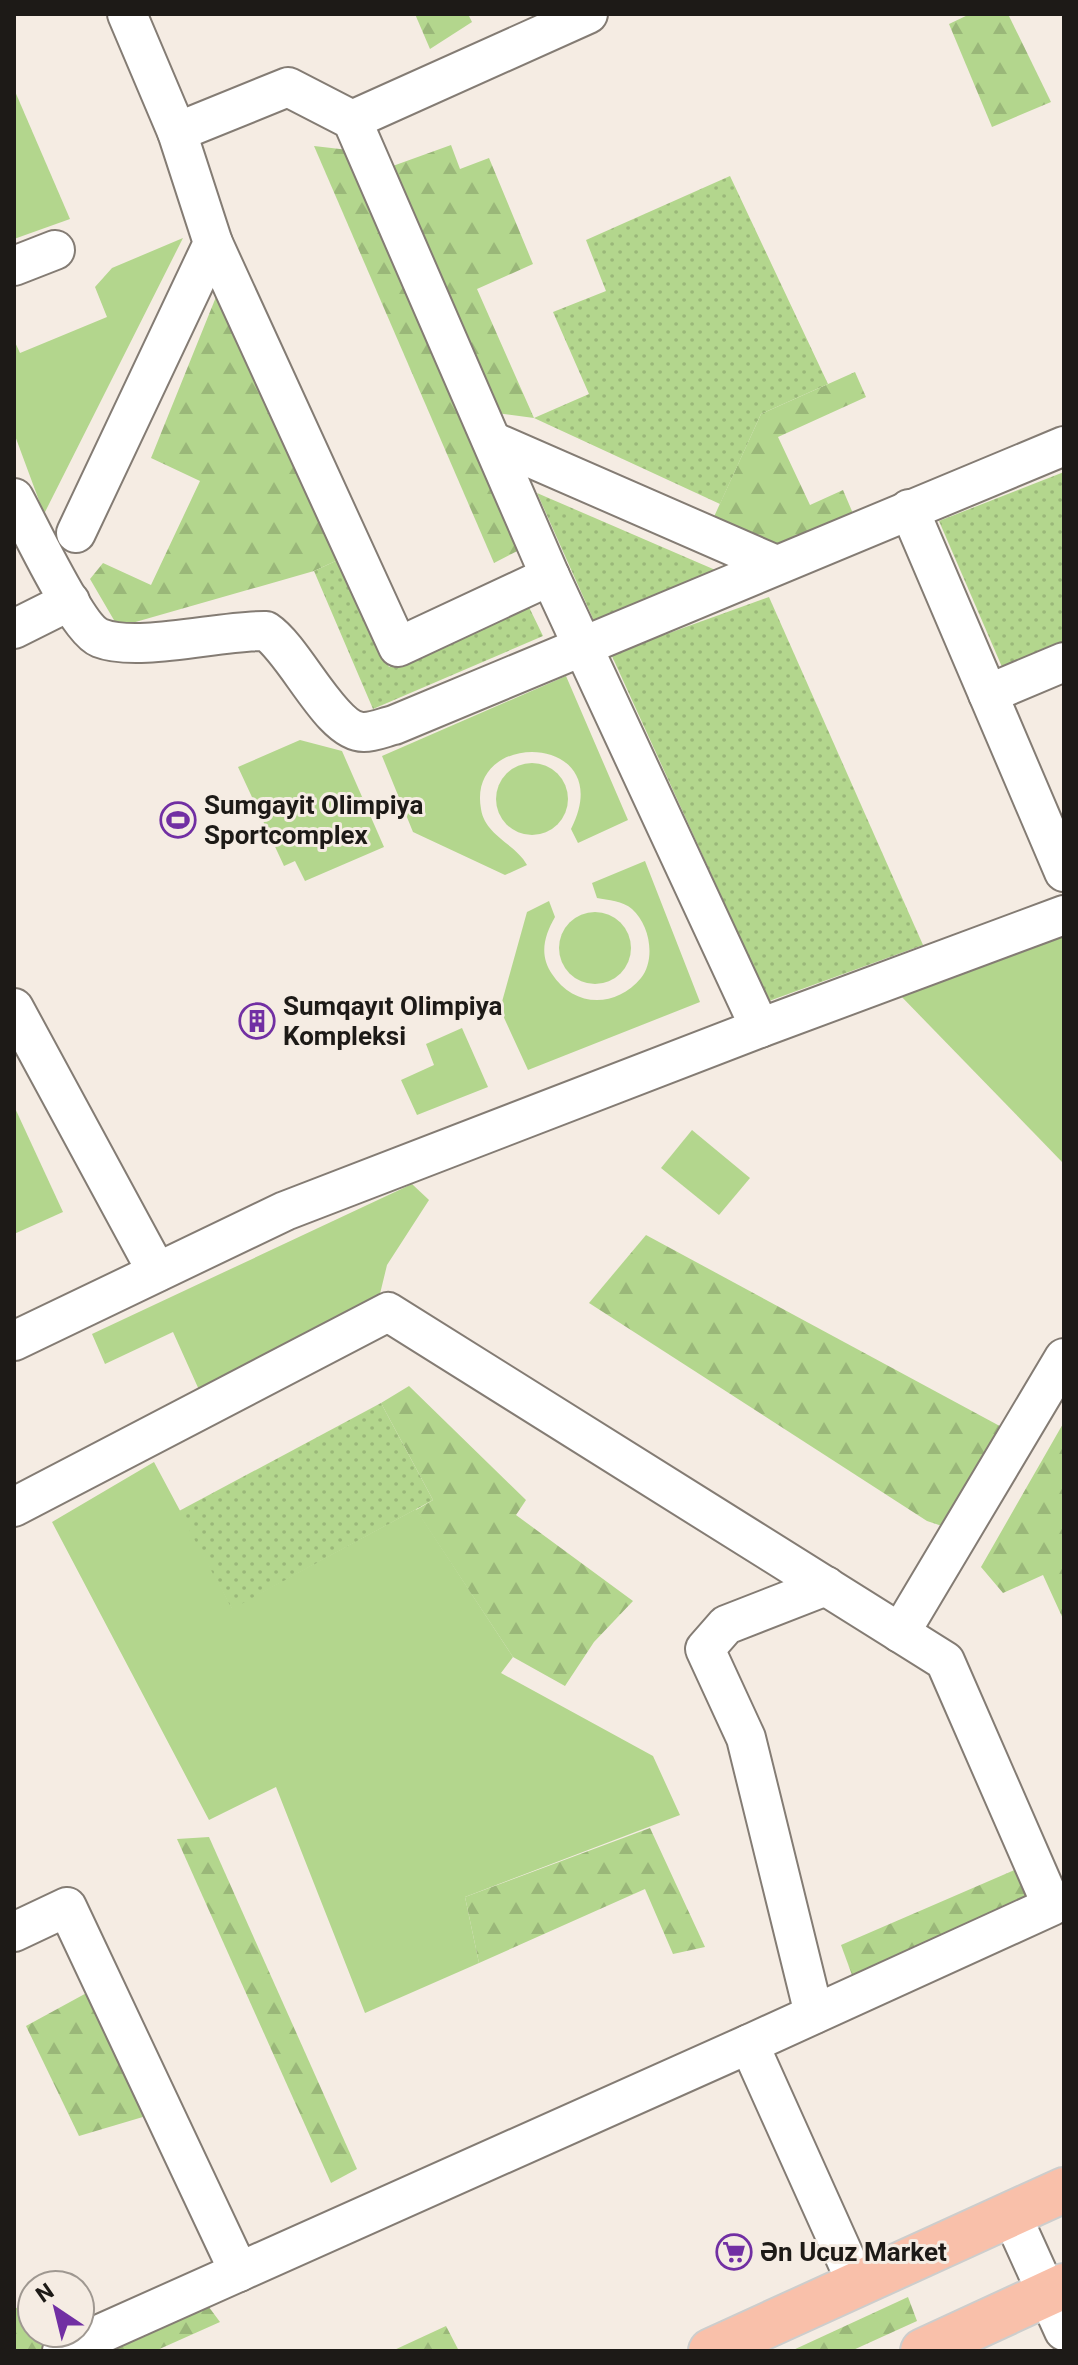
<svg xmlns="http://www.w3.org/2000/svg" width="1078" height="2365" font-family="Roboto,sans-serif">
	<style>
		.grass { fill: #b3d68d }
		.forest { fill: url(#forest-firs) }
		.park { fill: url(#park-dots) }
		.lines { fill: none; stroke-linecap: round; stroke-linejoin: round }
		.minor-casing { stroke: #847c74; stroke-width: 42 }
		.major-casing { stroke: #cdcdcc; stroke-width: 48 }
		.minor { stroke: #fff; stroke-width: 38 }
		.major { stroke: #f9c0aa; stroke-width: 44 }
		.labels { text-anchor: middle; stroke-width: 6; stroke-linejoin: round; paint-order: stroke }
		.poi-label { font-size: 26px; font-weight: bold; fill: #1d1a17; stroke: #f5ece3; text-anchor: start }
	</style>
	<defs>
		<pattern id="forest-firs" width="22" height="20" patternUnits="userSpaceOnUse" patternTransform="scale(2)"><rect width="22" height="20" fill="#b3d68d"/><path d="M5 1l3.5 6h-7zM16 11l3.5 6h-7z" fill="#9ab779"/></pattern>
		<pattern id="park-dots" width="8" height="8" patternUnits="userSpaceOnUse" patternTransform="scale(2)"><rect width="8" height="8" fill="#b3d68d"/><path d="M2 2h.1M6 6h.1" fill="none" stroke="#9ab779" stroke-width="1.8" stroke-linecap="round"/></pattern>
	</defs>
	<rect width="100%" height="100%" fill="#f5ece3"/>
	<g class="grass">
		<polygon points="14,89 70,219 14,239"/>
		<polygon points="183,238 44,514 14,433 14,340 20,353 107,317 95,287 112,268"/>
		<path d="M566,676L628,820L578,843L571,829C620,733 466,727 481,809C485,836 516,844 527,865L505,875L413,832L382,756Z"/>
		<polygon points="300,740 342,751 384,847 305,881 295,861 284,866 238,767"/>
		<circle cx="532" cy="799" r="36"/>
		<path d="M645,861L700,1002L528,1070L500,1009L527,912L549,901L555,917C544,936 539,955 552,974C573,1007 615,1009 641,978C656,959 650,925 632,909C623,901 608,900 597,898L592,883Z"/>
		<circle cx="595" cy="948" r="36"/>
		<polygon points="1064,936 1064,1164 898,993"/>
		<polygon points="462,1028 488,1087 417,1115 401,1080 434,1065 426,1044"/>
		<polygon points="14,1106 63,1212 14,1234"/>
		<polygon points="692,1130 750,1178 719,1215 661,1168"/>
		<polygon points="412,1184 429,1200 387,1265 379,1298 200,1392 173,1332 105,1364 92,1334"/>
		<polygon points="154,1462 232,1608 416,1509 513,1657 501,1673 653,1756 680,1815 465,1897 479,1963 365,2013 276,1787 209,1820 52,1522"/>
	</g>
	<g class="forest">
		<polygon points="415,14 468,14 472,22 430,49"/>
		<polygon points="970,14 1008,14 1051,102 992,127 949,24"/>
		<polygon points="451,145 460,169 489,158 533,264 477,289 534,418 496,413 390,167"/>
		<polygon points="314,146 366,152 535,542 494,563"/>
		<polygon points="218,292 340,559 314,571 118,627 90,579 103,563 151,585 200,481 151,458"/>
		<polygon points="855,372 866,397 778,437 810,505 843,490 860,530 776,565 707,532 761,414"/>
		<polygon points="646,1235 1009,1431 945,1527 927,1521 589,1303"/>
		<polygon points="409,1386 526,1500 516,1515 633,1601 594,1642 565,1686 513,1657 416,1510 433,1500 381,1403"/>
		<polygon points="1064,1422 1064,1621 1043,1575 1003,1593 981,1567"/>
		<polygon points="650,1828 705,1947 673,1954 645,1889 479,1963 465,1897"/>
		<polygon points="209,1837 357,2169 331,2183 177,1839"/>
		<polygon points="1033,1862 1052,1906 859,1994 841,1945"/>
		<polygon points="103,1984 163,2111 79,2136 26,2026"/>
		<polygon points="197,2291 220,2322 155,2351 14,2351 14,2309 32,2301 32,2333 75,2333"/>
		<polygon points="908,2297 917,2321 851,2351 791,2351"/>
		<polygon points="446,2326 459,2351 392,2351"/>
	</g>
	<g class="park">
		<polygon points="730,176 828,384 761,414 720,504 534,418 589,394 553,312 606,291 586,240"/>
		<polygon points="1064,472 1064,641 1002,667 939,521"/>
		<polygon points="537,493 720,572 594,621"/>
		<polygon points="340,559 389,667 527,603 543,636 373,709 314,571"/>
		<polygon points="769,597 923,945 769,1001 611,654"/>
		<polygon points="381,1403 433,1500 232,1609 179,1511"/>
	</g>
	<g class="lines">
		<defs>
			<g id="minor">
				<polyline points="352,120 588,14"/>
				<polyline points="213,243 398,647 550,576"/>
				<polyline points="14,266 55,250"/>
				<polyline points="492,441 776,565"/>
				<path d="M14,498C29,525 77,629 100,638C138,653 221,630 266,631C296,651 331,733 364,732C374,732 385,727 394,725L1064,446"/>
				<polyline points="909,509 1064,872"/>
				<polyline points="76,533 213,243 177,132"/>
				<polyline points="14,629 70,601"/>
				<polyline points="988,694 1064,662"/>
				<polyline points="14,1008 157,1272"/>
				<polyline points="760,1028 1064,915"/>
				<polyline points="14,1341 285,1211 760,1028 550,576 352,120 288,87 177,132 127,14"/>
				<polyline points="14,1507 388,1312 945,1661 1052,1906 749,2044 857,2284"/>
				<polyline points="900,1633 1064,1358"/>
				<polyline points="14,1932 67,1907 239,2272"/>
				<polyline points="814,2014 746,1738 705,1649 726,1625 826,1586"/>
				<polyline points="1011,2214 1064,2331"/>
				<polyline points="62,2351 749,2044"/>
			</g>
			<g id="major">
				<polyline points="711,2351 1064,2190"/>
				<polyline points="923,2351 1064,2286"/>
			</g>
		</defs>
		<use href="#minor" class="minor-casing"/>
		<use href="#major" class="major-casing"/>
		<use href="#minor" class="minor"/>
		<use href="#major" class="major"/>
	</g>
	<defs>
		<symbol id="stadium-ring" viewBox="-11 -11 22 22"><circle r="9.5" fill="#f5ece3" stroke="#712fa3" stroke-width="1.5"/><path d="M0-5a6.5 5 0 1 0 0 10a6.5 5 0 1 0 0-10ZM-3.5-1.8h7v3.6h-7Z" fill="#712fa3"/></symbol>
		<symbol id="building-ring" viewBox="-11 -11 22 22"><circle r="9.5" fill="#f5ece3" stroke="#712fa3" stroke-width="1.5"/><path d="M-4-6H4V6H1V3H-1V6H-4ZM-2.5-4.3h1.7v1.8h-1.7ZM.8-4.3h1.7v1.8H.8ZM-2.5-1h1.7V.8h-1.7ZM.8-1h1.7V.8H.8Z" fill="#712fa3"/></symbol>
		<symbol id="supermarket-ring" viewBox="-11 -11 22 22"><circle r="9.5" fill="#f5ece3" stroke="#712fa3" stroke-width="1.5"/><path d="M-6-5.5h2.5l.6 2H6L4.5 2H-2.5L-4.4-4H-6ZM-1.5 3.2a1.3 1.3 0 1 0 .1 0ZM3 3.2a1.3 1.3 0 1 0 .1 0Z" fill="#712fa3"/></symbol>
	</defs>
	<g fill-rule="evenodd">
		<use href="#stadium-ring" x="158" y="800" width="40" height="40"/>
		<use href="#building-ring" x="237" y="1001" width="40" height="40"/>
		<use href="#supermarket-ring" x="714" y="2232" width="40" height="40"/>
	</g>
	<g class="labels">
		<g class="poi-label">
			<text x="204" y="814">Sumgayit Olimpiya<tspan x="204" dy="30">Sportcomplex</tspan></text>
			<text x="283" y="1015">Sumqayıt Olimpiya<tspan x="283" dy="30">Kompleksi</tspan></text>
			<text x="760" y="2261">Ən Ucuz Market</text>
		</g>
	</g>
	<rect width="1078" height="2365" fill="none" stroke="#1d1a17" stroke-width="32"/>
	<g transform="translate(56 2309) rotate(325)"><circle r="38" fill="#f5ece3" stroke="#9f9891" stroke-width="2"/>
	<path d="M0-6L14 30L0 20L-14 30Z" fill="#712fa3"/>
	<text y="-12" font-size="22" font-weight="bold" text-anchor="middle" fill="#1d1a17">N</text>
	</g>
</svg>
